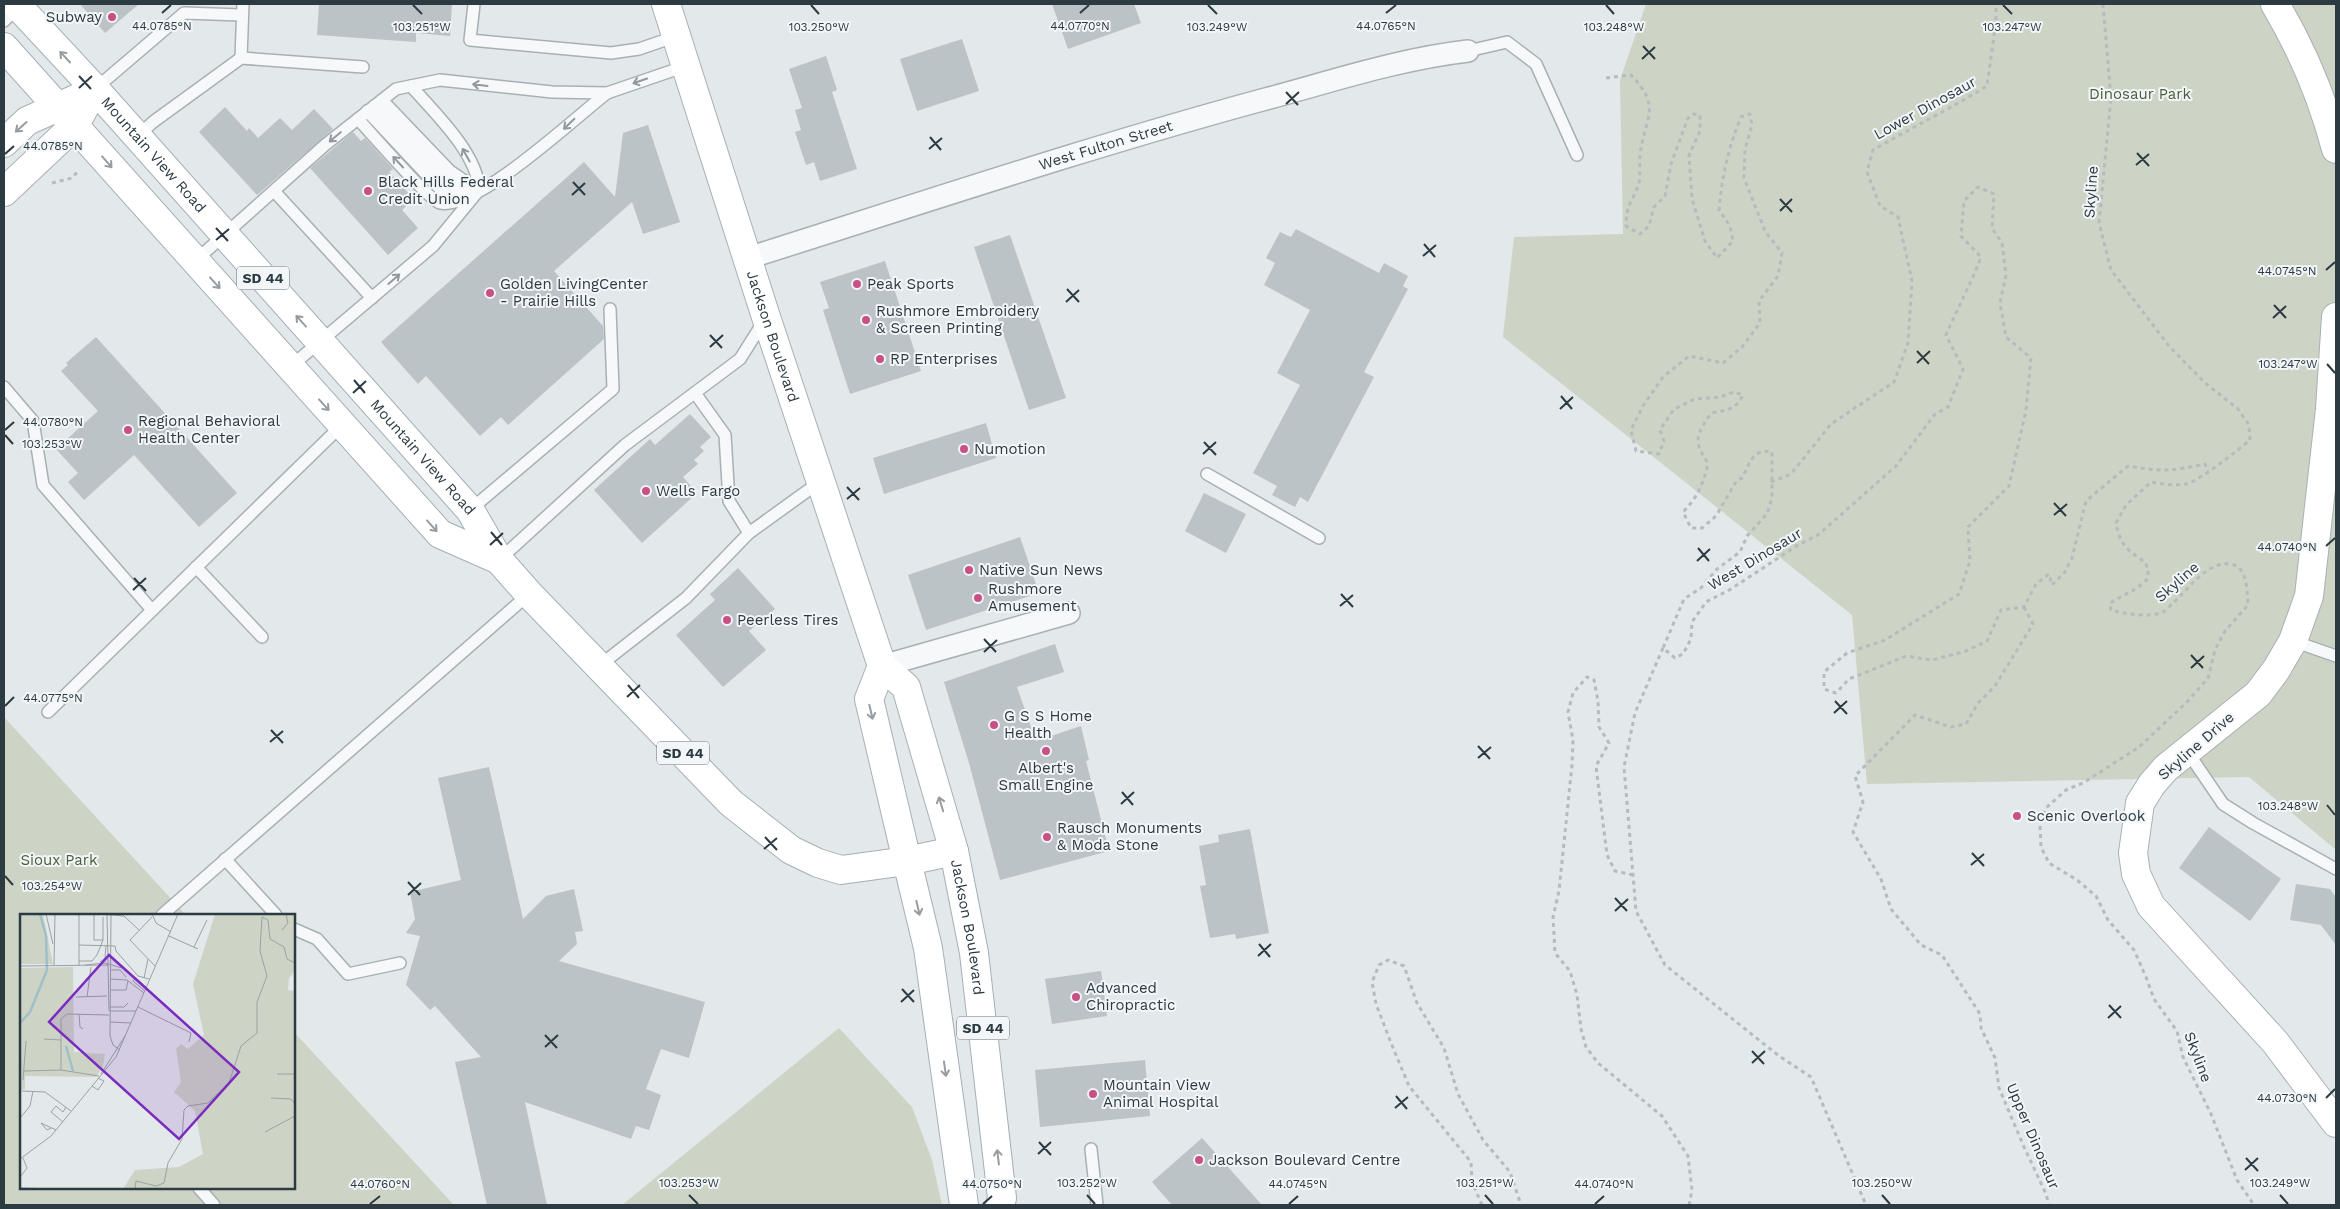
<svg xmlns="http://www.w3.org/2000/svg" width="2340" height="1209" font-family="'Work Sans',sans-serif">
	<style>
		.green { fill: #cdd4c5 }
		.building { fill: #bbc3c7 }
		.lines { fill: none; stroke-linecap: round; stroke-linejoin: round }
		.lane-casing { stroke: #a8b0b4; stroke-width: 14 }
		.street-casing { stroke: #a8b0b4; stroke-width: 24 }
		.secondary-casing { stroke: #a8b0b4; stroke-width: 30 }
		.primary-casing { stroke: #a3b0b6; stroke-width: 30 }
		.path { stroke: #b5bbbe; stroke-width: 3; stroke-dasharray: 4 4; stroke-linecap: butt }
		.lane { stroke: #f6f8f9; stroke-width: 11 }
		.street { stroke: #f6f8f9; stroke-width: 21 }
		.secondary { stroke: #fff; stroke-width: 28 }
		.primary { stroke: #fff; stroke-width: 28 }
		.oneway { stroke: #969ca0 }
		.oneway2 { stroke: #91999e }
		.ticks { fill: none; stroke: #2c3a42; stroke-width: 2 }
		.poi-dot { fill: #c85085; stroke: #f3f6f8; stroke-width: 2 }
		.labels { text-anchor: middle; stroke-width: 4; stroke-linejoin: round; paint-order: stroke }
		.shield { fill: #f3f6f8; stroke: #687279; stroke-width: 1 }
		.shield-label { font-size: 14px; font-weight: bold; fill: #2c3a42 }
		.poi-label { font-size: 15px; fill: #2c3a42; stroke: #f3f6f8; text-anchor: start }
		.park-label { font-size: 15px; fill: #4b5d3a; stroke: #f3f6f8 }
		.street-label { font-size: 15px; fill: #2c3a42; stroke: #f3f6f8 }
		.inset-river { fill: none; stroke: #a0bfc8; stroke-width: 2.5 }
		.inset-road { fill: none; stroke: #9aa2a7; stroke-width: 1 }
		.view { fill: #7b2cbf; fill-opacity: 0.15; stroke: #7b2cbf; stroke-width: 2.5 }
		.inset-edge { fill: none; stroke: #2c3a42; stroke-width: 2.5 }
		.ticks-label { font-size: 12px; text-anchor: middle; fill: #2c3a42; stroke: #f3f6f8; stroke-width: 4; stroke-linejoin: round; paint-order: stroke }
	</style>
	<rect width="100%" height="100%" fill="#e3e8ea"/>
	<g class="green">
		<polygon points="1646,4 2336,4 2336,850 2249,777 1867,784 1852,615 1503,337 1514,237 1623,234 1620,80"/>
		<polygon points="4,717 186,915 21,915 21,1188 294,1188 294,1032 454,1205 4,1205"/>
		<polygon points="839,1028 912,1107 932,1160 942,1205 622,1205"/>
	</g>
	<g class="building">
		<polygon points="80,4 139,4 105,33"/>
		<polygon points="319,4 452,4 450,36 416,33 416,42 317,35"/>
		<polygon points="1052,4 1134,4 1141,23 1068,49"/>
		<polygon points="962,39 979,91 917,111 900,59"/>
		<polygon points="826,56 837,90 832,92 857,169 820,181 814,162 806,165 795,132 801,130 795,110 802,108 789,69"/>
		<polygon points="225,107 247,131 249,128 258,138 280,118 292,130 314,109 333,129 257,195 199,132"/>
		<polygon points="648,125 680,222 643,234 632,202 554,271 603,326 604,339 508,425 501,417 480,436 426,376 418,384 381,342 584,162 615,197 623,133"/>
		<polygon points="353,132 361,141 365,138 393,169 389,172 414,199 402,210 418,228 388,255 310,168"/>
		<polygon points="1296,229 1379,273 1384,263 1408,276 1403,286 1408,289 1364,372 1374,377 1308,502 1300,497 1295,507 1272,495 1277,486 1253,473 1300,385 1277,373 1310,310 1264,285 1275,263 1266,258 1280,232 1291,237"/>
		<polygon points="1010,235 1066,398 1029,410 974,247"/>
		<polygon points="885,261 921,371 850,394 823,310 829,308 820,282"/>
		<polygon points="96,337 237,493 199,527 134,455 84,500 68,482 78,473 56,449 98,411 61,371 68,365 66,363"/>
		<polygon points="690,414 711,437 700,447 704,451 694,460 698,464 683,477 697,493 642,543 594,490 650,439 655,445"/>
		<polygon points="986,423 996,458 884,494 873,458"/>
		<polygon points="1204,493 1246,514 1226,553 1185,531"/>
		<polygon points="1020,537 1039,593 926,630 908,575"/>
		<polygon points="738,568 775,609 749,631 766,650 723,687 676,635 715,600 710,594"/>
		<polygon points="1055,644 1064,672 1017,687 1036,741 1081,726 1089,760 1086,761 1109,851 1000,880 969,763 944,682"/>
		<polygon points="489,767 523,919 546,896 574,889 583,931 575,932 577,944 559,961 705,1002 689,1058 661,1049 646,1089 661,1095 649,1130 636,1126 631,1139 525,1102 547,1205 487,1205 455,1062 481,1057 435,1006 430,1010 406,985 420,936 406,933 415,919 410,892 461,880 438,778"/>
		<polygon points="2209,827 2281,879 2250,921 2179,868"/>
		<polygon points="1250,829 1269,933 1236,939 1235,934 1210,938 1200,886 1206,885 1199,846 1219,842 1218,835"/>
		<polygon points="2296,884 2330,889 2336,897 2336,945 2321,925 2290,920"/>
		<polygon points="1101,971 1107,1016 1052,1024 1045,979"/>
		<polygon points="1145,1060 1150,1116 1040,1127 1035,1070"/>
		<polygon points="1202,1138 1262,1205 1172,1205 1152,1182"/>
	</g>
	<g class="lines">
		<defs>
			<g id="lane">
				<polyline points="474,4 470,40 611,53 639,49 677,36"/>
				<polyline points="4,21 19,6"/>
				<polyline points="1468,51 1507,42 1536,64 1577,155"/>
				<polyline points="241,58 243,4"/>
				<polyline points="95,89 184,13 241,15"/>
				<polyline points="382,100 450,171 469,184"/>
				<polyline points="374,106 422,157 449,182 466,187"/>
				<polyline points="367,111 441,190 478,190"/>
				<path d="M358,119C370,132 429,200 440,203C475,212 578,115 607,93"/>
				<polyline points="138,136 153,122 241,58 363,67"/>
				<polyline points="274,191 372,298"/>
				<polyline points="195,261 325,145 396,89 440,80 552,92 607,93 686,66"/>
				<path d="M290,367L433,246L479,190C478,154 435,113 411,86"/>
				<polyline points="4,387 33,421 43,485 152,610"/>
				<polyline points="695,393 725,435 729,501 749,533"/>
				<polyline points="1207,474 1319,538"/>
				<polyline points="470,510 613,389 610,309"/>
				<polyline points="499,560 625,445 740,359 764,321"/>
				<polyline points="196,567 262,637"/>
				<polyline points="2293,641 2336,656"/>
				<polyline points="599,666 686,598 749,533 821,481"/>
				<polyline points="48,712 342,425"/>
				<polyline points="2187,751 2223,804 2253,823 2336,869"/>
				<polyline points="225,859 276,915"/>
				<polyline points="162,915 529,594"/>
				<polyline points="294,929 317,939 348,974 400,963"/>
				<polyline points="1091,1149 1097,1205"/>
				<polyline points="199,1188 214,1205"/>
			</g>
			<g id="street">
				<path id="s1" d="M748,258C919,204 1089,147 1262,100C1330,82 1398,59 1468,51"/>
				<polyline points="882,666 1069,613"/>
			</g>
			<g id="secondary">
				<path id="s2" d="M666,4L766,317L882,666L906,687L954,851"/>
				<path d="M2275,4C2303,51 2322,96 2336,149"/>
				<polyline points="4,143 27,121 78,98"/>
				<polyline points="4,192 74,126 95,89"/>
				<polyline points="2336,317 2330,409 2309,596 2293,641 2276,670 2258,694 2166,768 2152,784 2140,803 2133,853 2136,874 2151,906 2275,1042 2336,1123"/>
				<polyline points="882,666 869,699 907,861"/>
			</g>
			<g id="primary">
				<path id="s3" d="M16,4L95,89L470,510L499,560L529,594L731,803L791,850L818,863L841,870L907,861L954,851L974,953L1002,1198L1000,1205"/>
				<polyline points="4,47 440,534 499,560"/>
				<polyline points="907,861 928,948 964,1205"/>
			</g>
		</defs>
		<use href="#lane" class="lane-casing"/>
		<use href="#street" class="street-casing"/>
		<use href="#secondary" class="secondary-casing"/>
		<use href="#primary" class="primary-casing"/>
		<g class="path">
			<path d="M2103,4L2111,98L2099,223L2111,270L2169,346L2204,382L2238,409L2249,425L2250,440C2238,450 2200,481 2186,484C2174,486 2162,484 2151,482L2126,505L2116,523C2118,534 2121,543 2130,551C2142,562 2149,559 2148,579L2137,588L2110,603L2111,610C2126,614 2148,618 2163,612C2166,610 2170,606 2172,604C2188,590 2207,561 2230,564C2248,566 2247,592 2248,605L2225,631L2215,650L2208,678L2187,702L2139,747L2083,783L2066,790L2046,808L2040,825L2041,847L2049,863L2077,880L2096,896L2108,920L2134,950L2146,977L2154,999L2177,1031L2183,1057L2211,1114L2237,1180L2254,1205"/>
			<path d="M1606,78L1631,75C1663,108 1644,118 1640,156C1639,164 1641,174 1639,183C1633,202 1626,203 1626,226L1640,234L1649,226L1654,207L1665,196L1671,164L1688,118L1693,114L1700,115V131L1689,155L1692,199L1705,241L1717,258L1733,241L1730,226L1719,210C1722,177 1728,148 1741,117L1750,114L1752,125L1745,149L1744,178L1765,231L1782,253L1778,276L1759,301L1760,323L1742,347L1723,363L1689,356L1663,377L1643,406L1631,430L1636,451L1659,454L1664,441L1660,430L1674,409L1695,399L1720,397L1734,392L1743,395C1736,410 1727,410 1711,413C1697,435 1692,440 1708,463C1704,483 1697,498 1683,512L1691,528H1702L1716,516L1737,480L1742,478C1750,463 1753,448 1772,452V498L1767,514L1747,536L1740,552L1717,569L1701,588L1684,599L1663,648L1675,658L1683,654L1691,639L1692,622L1706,602L1731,589L1798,545L1818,535L1896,466L1935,414L1948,407L1963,369L1946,335C1957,309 1971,284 1981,257L1961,236L1964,201L1978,187L1994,194L1992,228L2002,243L2006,275L2000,303L2006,337L2031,358L2026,410L2009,486L1968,527L1970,561L1959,594L1885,640L1847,653L1824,672V689L1836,693L1849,679L1906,656L1932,660L1966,651L1987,641L2001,610L2024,607L2036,584L2049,574L2052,585L2065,572L2072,558L2086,501L2128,466C2162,472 2172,471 2205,464L2208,471"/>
			<polyline points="52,183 72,178 79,170"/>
			<path d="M1771,482L1791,474L1831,424L1894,382L1908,343L1912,281L1898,217L1880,206L1867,172L1873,150C1911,128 1950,109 1987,86L1996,21V4"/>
			<polyline points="2024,607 2033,624 1995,686 1978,703 1966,724 1951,727 1915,715 1855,776 1863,802 1853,832 1881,879 1891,909 1921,945 1942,955 1980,1014 1981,1028 1995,1058 1999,1088 2024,1147 2046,1194 2049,1205"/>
			<polyline points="1663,648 1635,713 1624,767 1636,911 1665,965 1779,1056 1811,1077 1866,1205"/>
			<polyline points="1633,875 1615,871 1607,855 1596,766 1609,743 1599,727 1598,701 1594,680 1587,677 1573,693 1568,712 1573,740 1572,765 1559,891 1553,917 1555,953 1570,971 1577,995 1581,1029 1586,1047 1598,1063 1662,1116 1688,1156 1692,1190 1689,1205"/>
			<polyline points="1482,1205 1472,1182 1471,1162 1409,1086 1391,1043 1376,1004 1372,982 1379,965 1388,960 1404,966 1417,1003 1444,1048 1458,1094 1483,1140 1510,1172 1521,1205"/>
		</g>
		<use href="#lane" class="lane"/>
		<use href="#street" class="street"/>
		<use href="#secondary" class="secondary"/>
		<use href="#primary" class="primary"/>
	</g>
	<defs><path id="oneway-shaft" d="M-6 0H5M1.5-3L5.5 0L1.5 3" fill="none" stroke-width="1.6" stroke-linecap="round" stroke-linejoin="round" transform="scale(1.25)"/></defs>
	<g class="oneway">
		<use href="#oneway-shaft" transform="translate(65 57) rotate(-133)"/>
		<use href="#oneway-shaft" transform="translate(21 127) rotate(138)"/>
		<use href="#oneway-shaft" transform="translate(107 162) rotate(49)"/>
		<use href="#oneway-shaft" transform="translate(215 283) rotate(48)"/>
		<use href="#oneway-shaft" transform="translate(301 321) rotate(-132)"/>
		<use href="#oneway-shaft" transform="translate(324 405) rotate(48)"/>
		<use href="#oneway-shaft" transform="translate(432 526) rotate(48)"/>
		<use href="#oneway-shaft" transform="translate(871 712) rotate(77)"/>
		<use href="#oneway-shaft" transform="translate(941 804) rotate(-107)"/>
		<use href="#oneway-shaft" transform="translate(918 908) rotate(77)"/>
		<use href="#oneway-shaft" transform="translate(945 1069) rotate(82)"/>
		<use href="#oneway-shaft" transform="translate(998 1157) rotate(-97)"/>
	</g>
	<g class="oneway2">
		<use href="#oneway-shaft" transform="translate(640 81) rotate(161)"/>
		<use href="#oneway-shaft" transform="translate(480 85) rotate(-173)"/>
		<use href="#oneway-shaft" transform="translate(569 124) rotate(136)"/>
		<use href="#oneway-shaft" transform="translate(335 137) rotate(140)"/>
		<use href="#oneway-shaft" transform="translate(466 155) rotate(-119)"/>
		<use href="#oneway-shaft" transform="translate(398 162) rotate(-133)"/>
		<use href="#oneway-shaft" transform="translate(394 279) rotate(-41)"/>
	</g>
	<path class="ticks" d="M413,5L422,14M811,5L819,14M1208,5L1217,14M1606,5L1614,14M2003,5L2012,14M162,13L171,5M1080,13L1089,5M1386,13L1396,5M1643,46L1655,59M1642,59L1655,47M79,76L91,89M79,88L92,76M1286,92L1298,105M1286,104L1299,92M930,137L941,150M929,149L942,138M2137,153L2149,166M5,154L14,146M2136,165L2149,154M573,182L585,195M572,195L585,183M1780,199L1792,212M1780,211L1792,199M216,228L228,241M216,240L229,229M1424,244L1435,257M1423,256L1436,245M2326,270L2335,262M1067,289L1079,302M1066,302L1079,290M2274,305L2286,318M2273,318L2286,306M710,335L722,348M710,347L723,335M1917,351L1929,364M1917,363L1930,351M2327,364L2335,373M354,380L365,393M353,393L366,381M1561,396L1572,409M1560,409L1573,397M5,430L14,422M5,435L13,444M1204,442L1216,455M1203,454L1216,442M847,487L859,500M847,499L860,488M2054,503L2066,516M2054,515L2067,504M491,532L502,545M490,545L503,533M2326,546L2335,538M1698,548L1709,561M1697,561L1710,549M134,578L146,591M133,590L146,578M1341,594L1353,607M1340,606L1353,595M984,639L996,652M984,652L997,640M2191,655L2203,668M2191,668L2204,656M628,685L639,698M627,697L640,685M1835,701L1847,714M5,706L14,697M1834,713L1847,701M271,730L283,743M270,742L283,731M1478,746L1490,759M1478,758L1491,747M1122,792L1133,805M1121,804L1134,792M2327,805L2335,815M765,837L777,850M764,849L777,838M1972,853L1984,866M1971,865L1984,854M5,876L13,885M408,882L420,895M408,895L421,883M1615,898L1627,911M1615,911L1628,899M1259,944L1270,957M1258,956L1271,944M902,989L914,1002M901,1002L914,990M2109,1005L2121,1018M2108,1018L2121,1006M545,1035L557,1048M545,1047L558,1035M1752,1051L1764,1064M1752,1063L1765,1051M1396,1096L1407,1109M2326,1098L2335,1089M1395,1108L1408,1097M1039,1142L1051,1155M1038,1154L1051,1142M2246,1158L2258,1171M2245,1170L2258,1158M689,1195L698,1204M1087,1195L1095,1204M1485,1195L1493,1204M1882,1195L1890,1204M2280,1195L2288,1204M370,1204L380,1196M983,1204L992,1196M1289,1204L1298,1196M1595,1204L1604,1196"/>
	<g class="poi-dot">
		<circle cx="112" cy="17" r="5"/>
		<circle cx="368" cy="191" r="5"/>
		<circle cx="857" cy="284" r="5"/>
		<circle cx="490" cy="293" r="5"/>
		<circle cx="866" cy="320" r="5"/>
		<circle cx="880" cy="359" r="5"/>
		<circle cx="128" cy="430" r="5"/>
		<circle cx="964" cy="449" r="5"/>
		<circle cx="646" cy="491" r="5"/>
		<circle cx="969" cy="570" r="5"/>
		<circle cx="978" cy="598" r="5"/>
		<circle cx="727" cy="620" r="5"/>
		<circle cx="994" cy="725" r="5"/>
		<circle cx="1046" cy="751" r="5"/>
		<circle cx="2017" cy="816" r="5"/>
		<circle cx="1047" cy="837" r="5"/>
		<circle cx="1076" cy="997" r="5"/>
		<circle cx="1093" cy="1094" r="5"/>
		<circle cx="1199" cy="1160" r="5"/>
	</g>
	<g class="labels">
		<g class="shield">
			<rect x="237" y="266.5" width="52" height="23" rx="4"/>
			<rect x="657" y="741.5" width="52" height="23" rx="4"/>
			<rect x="957" y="1016.5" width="52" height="23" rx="4"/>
		</g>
		<g class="shield-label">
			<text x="263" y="283">SD 44</text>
			<text x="683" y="758">SD 44</text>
			<text x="983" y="1033">SD 44</text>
		</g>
		<g class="poi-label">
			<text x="102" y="22" text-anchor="end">Subway</text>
			<text x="378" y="187">Black Hills Federal<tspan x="378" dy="17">Credit Union</tspan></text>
			<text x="500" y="289">Golden LivingCenter<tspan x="500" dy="17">- Prairie Hills</tspan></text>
			<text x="867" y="289">Peak Sports</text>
			<text x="876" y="316">Rushmore Embroidery<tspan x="876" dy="17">&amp; Screen Printing</tspan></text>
			<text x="890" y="364">RP Enterprises</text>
			<text x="138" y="426">Regional Behavioral<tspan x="138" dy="17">Health Center</tspan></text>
			<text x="974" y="454">Numotion</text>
			<text x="656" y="496">Wells Fargo</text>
			<text x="979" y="575">Native Sun News</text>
			<text x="988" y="594">Rushmore<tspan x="988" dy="17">Amusement</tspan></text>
			<text x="737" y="625">Peerless Tires</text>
			<text x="1004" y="721">G S S Home<tspan x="1004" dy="17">Health</tspan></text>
			<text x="1046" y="773" text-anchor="middle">Albert's<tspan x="1046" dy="17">Small Engine</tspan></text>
			<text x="2027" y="821">Scenic Overlook</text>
			<text x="1057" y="833">Rausch Monuments<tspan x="1057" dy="17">&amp; Moda Stone</tspan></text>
			<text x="1086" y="993">Advanced<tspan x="1086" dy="17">Chiropractic</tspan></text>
			<text x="1103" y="1090">Mountain View<tspan x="1103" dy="17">Animal Hospital</tspan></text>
			<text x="1209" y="1165">Jackson Boulevard Centre</text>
		</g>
		<g class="park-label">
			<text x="2140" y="99">Dinosaur Park</text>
			<text x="59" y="865">Sioux Park</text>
		</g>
		<g class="street-label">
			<text transform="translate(1925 108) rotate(-29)" y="5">Lower Dinosaur</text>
			<text dy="5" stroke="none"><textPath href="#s1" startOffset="375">West Fulton Street</textPath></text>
			<text dy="5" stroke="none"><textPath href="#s3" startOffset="204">Mountain View Road</textPath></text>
			<text transform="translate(2091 192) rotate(-86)" y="5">Skyline</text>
			<text dy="5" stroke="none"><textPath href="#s2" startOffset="349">Jackson Boulevard</textPath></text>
			<text dy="5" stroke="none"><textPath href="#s3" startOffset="609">Mountain View Road</textPath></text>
			<text transform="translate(1755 559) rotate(-31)" y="5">West Dinosaur</text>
			<text transform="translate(2177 582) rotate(-41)" y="5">Skyline</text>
			<text transform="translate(2196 746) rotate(-41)" y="5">Skyline Drive</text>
			<text dy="5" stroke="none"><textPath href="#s3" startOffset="1396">Jackson Boulevard</textPath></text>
			<text transform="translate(2198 1057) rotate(69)" y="5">Skyline</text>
			<text transform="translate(2033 1136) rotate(67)" y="5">Upper Dinosaur</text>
		</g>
	</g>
	<g transform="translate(20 914)">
		<rect width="275" height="275" fill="#e3e8ea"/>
		<path d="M0,0H23L33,50H0ZM195,0H275V57L269,64L268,76L275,77V275H103L115,256L159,253L183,240L175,197L154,178L161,168L156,135L161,130L168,135L184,121L173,70ZM53,53L54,138L85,140L83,152L76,163L5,162V175L1,176L0,185V54Z" fill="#cdd4c5"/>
		<path class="inset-river" d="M0,109L10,98L27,56L26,22L20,0M46,132L53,157"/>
		<path class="inset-road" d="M26,0L33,30M59,0V52M74,0V26M82,0L104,2L119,16M87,0L89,97M91,0L90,122L93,131L100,136M132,0L136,9L151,18M132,3L110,26L135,52M262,16L268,9L266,0M149,22L178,35M83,26V3M59,31L95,32L96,37L118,62L129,65M174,33L187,6M59,47H72L77,41L83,26H74M80,48L85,44L86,31M34,51L35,0M65,51L85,49L102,54M0,52L89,51M90,56H100L106,63M124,64L128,45M90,65L107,66L124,79M91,76H106L108,67M125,77L113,67L116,64L127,74M56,83L87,82M67,83L71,53M90,93H104L108,89M118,93L171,119L169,128M90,97H116M59,100L60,113L63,115M90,108L111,109M24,125L41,126M4,157L41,156M81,160L105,122M257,160H275M79,162L41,156V105L47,100L89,101M3,166L6,127M72,172L78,176L84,167L78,164M2,177L25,178L51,197M251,184L271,185L275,190M0,204L10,192L13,177M43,208L31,198L36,192L43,198L46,193M31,214L27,216L21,209L36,216M245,218L275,202M0,245L31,222L96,143L158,0M0,263L7,254L3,244M0,274L41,275M115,275L116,267L136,272L144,269L148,249L162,225L164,196L168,192L188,189L209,169L221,132L237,119V88L247,62L240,37L242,3L248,6L250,25L264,33L267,45L275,49"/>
		<path class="view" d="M89,41L219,158L159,225L29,108Z"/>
		<rect width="275" height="275" class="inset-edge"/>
	</g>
	<g class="ticks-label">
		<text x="1080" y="30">44.0770°N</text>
		<text x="1386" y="30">44.0765°N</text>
		<text x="162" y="30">44.0785°N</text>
		<text x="1217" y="31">103.249°W</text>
		<text x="2012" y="31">103.247°W</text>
		<text x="422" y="31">103.251°W</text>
		<text x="819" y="31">103.250°W</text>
		<text x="1614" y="31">103.248°W</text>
		<text x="53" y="150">44.0785°N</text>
		<text x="2287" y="275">44.0745°N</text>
		<text x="2288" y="368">103.247°W</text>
		<text x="53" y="426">44.0780°N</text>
		<text x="52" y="448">103.253°W</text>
		<text x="2287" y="551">44.0740°N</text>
		<text x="53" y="702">44.0775°N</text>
		<text x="2288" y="810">103.248°W</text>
		<text x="52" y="890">103.254°W</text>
		<text x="2287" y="1102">44.0730°N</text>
		<text x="689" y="1187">103.253°W</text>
		<text x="1087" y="1187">103.252°W</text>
		<text x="1485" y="1187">103.251°W</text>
		<text x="1882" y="1187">103.250°W</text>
		<text x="2280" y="1187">103.249°W</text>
		<text x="380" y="1188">44.0760°N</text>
		<text x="992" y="1188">44.0750°N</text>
		<text x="1298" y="1188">44.0745°N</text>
		<text x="1604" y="1188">44.0740°N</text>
	</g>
	<rect width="2340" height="1209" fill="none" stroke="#2c3a42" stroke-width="10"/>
</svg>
